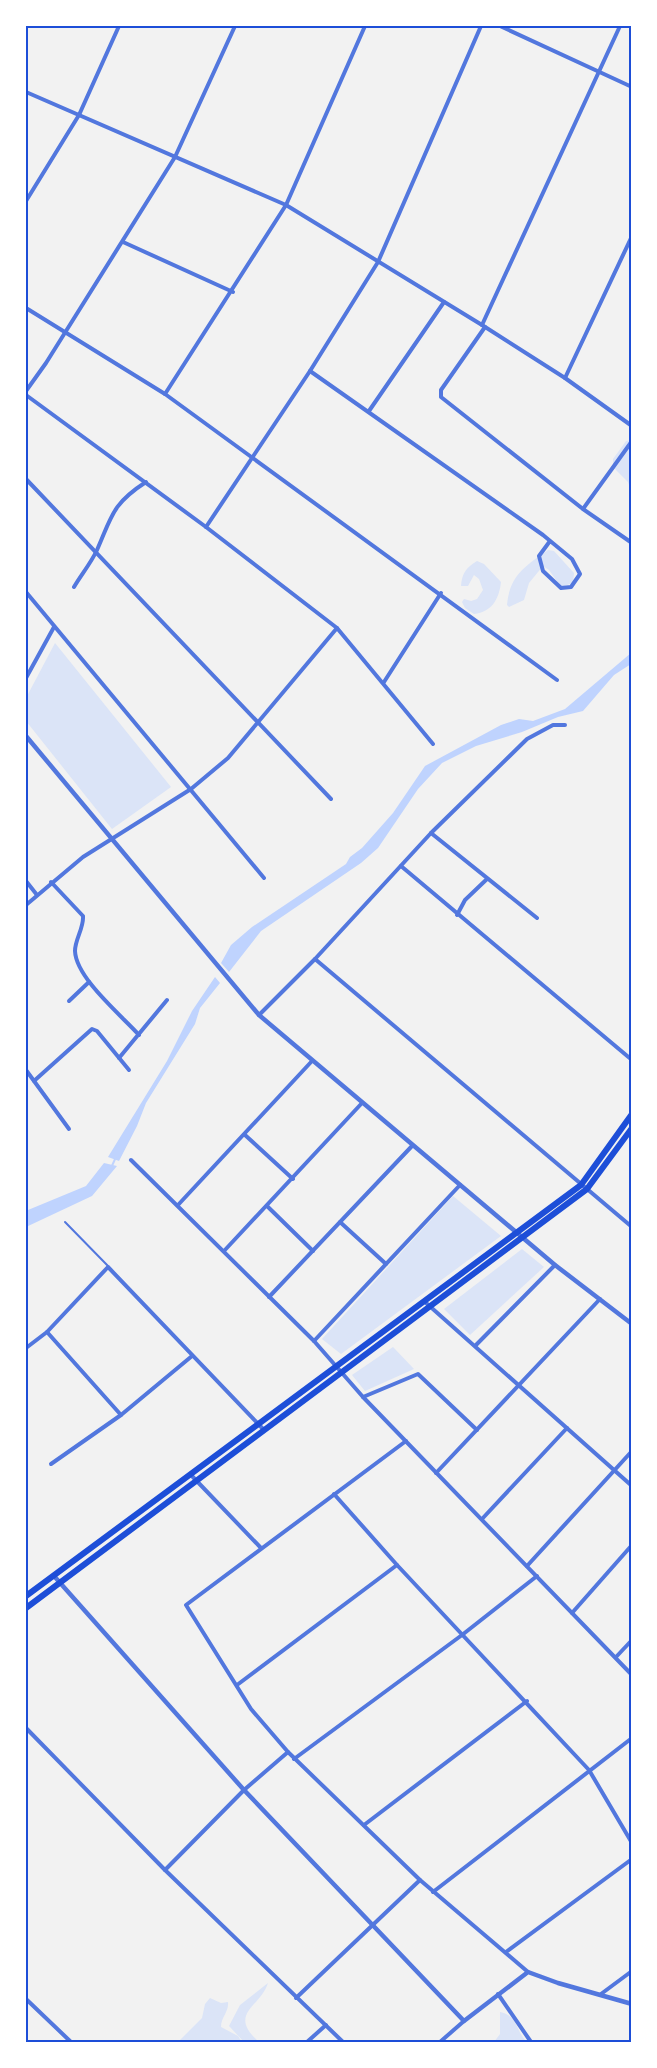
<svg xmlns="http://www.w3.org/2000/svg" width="657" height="2068" font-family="Rubik,sans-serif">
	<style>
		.green { fill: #dbe4f7 }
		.water { fill: #bfd3fe }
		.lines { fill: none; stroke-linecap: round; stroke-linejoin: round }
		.stream { stroke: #bfd3fe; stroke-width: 2 }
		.service { stroke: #5277de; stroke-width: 2 }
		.minor { stroke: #5277de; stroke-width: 4 }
		.tertiary { stroke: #5277de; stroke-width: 4.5 }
		.primary { stroke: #1d4ed8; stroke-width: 6 }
		.neatline { fill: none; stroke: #1d4ed8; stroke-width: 2 }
	</style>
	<rect width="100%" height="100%" fill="#f2f2f2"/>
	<g class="green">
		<polygon points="631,440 631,491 628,482 613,467 613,459 626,441"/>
		<path d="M548,550L554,551L574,573L573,583L561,587L549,570L543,566L529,583L524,600L509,607L507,605C510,574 526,566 548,550Z"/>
		<path d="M477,561L484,564L501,582C499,599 492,612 474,614L465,608L462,602L464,599L471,601L477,599L483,590L479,579L474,575L468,586H461C462,573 466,568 477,561Z"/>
		<polygon points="55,643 171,787 112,829 26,721 26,698"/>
		<polygon points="453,1196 501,1236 341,1354 322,1339"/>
		<polygon points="522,1249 544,1267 470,1335 444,1309"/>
		<polygon points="393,1347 414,1369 365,1391 352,1375"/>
		<path d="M268,1983C260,2008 227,2013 259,2042H244L229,2026L240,2005Z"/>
		<path d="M210,1998L221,2003L228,2002C229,2012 221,2017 221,2027L238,2036L242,2042H178L202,2018L205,2004Z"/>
		<path d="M500,2012C518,2015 516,2032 527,2042H494L500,2034Z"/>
	</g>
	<g class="water">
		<polygon points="631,653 631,664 614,675 583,711 558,717 522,732 476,746 442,763 418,789 378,848 361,863 261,931 229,972 221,963 231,945 252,927 346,864 350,857 362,848 393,813 425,766 501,725 519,719 533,721 565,709"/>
		<polygon points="215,977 220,983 200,1008 195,1024 146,1103 137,1126 119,1161 108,1157 167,1061 192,1011"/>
		<polygon points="104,1163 117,1166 92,1196 26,1227 26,1213 28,1210 86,1186"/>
	</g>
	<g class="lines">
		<polyline class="stream" points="111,1168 116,1157"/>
		<polyline class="service" points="65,1222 109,1267"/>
		<g class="minor">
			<polyline points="500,26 632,87"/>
			<polyline points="26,92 286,205 482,325 565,378 632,426"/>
			<polyline points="26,201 79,115 119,26"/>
			<polyline points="123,242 233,292"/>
			<polyline points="26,308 165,394 557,680"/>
			<polyline points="482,325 620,26"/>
			<polyline points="485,327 441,390 441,397 583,509 632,543"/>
			<polyline points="310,371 543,535 572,559 580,574 571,587 561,588 543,571 539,556 550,541"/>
			<polyline points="565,378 632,236"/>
			<polyline points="26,391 46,363 175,157 235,26"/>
			<polyline points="165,394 286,205 365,26"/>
			<polyline points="26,395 206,527 337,628 433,744"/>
			<polyline points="369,411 444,302"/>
			<polyline points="26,479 331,799"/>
			<polyline points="583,509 632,441"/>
			<polyline points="206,527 310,371 378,262 481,26"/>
			<path d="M74,587C81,575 91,563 97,550C112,516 112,504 146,482"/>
			<polyline points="26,592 264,878"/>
			<polyline points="26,678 54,627"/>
			<polyline points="384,682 441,593"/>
			<polyline points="431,833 537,918"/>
			<polyline points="401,866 632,1060"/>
			<polyline points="26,881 37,895"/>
			<path d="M51,882L83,916C84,928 75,939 75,951C76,978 121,1015 139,1035"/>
			<polyline points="26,905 83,857 191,789 228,758 337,628"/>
			<polyline points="457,915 465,900 487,879"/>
			<polyline points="315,959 632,1227"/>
			<polyline points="69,1001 89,982"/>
			<polyline points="259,1015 315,959 431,833 527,739 553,725 565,725"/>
			<polyline points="119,1058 167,1000"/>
			<polyline points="26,1070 69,1129"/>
			<polyline points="34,1081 92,1029 97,1031 129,1070"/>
			<polyline points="245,1135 293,1179"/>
			<polyline points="131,1160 314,1341 363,1397 632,1675"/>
			<polyline points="178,1205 312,1061"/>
			<polyline points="267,1206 313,1251"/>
			<polyline points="340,1222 386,1264"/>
			<polyline points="224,1251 362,1103"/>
			<polyline points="269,1297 412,1146"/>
			<polyline points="425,1302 632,1486"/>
			<polyline points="47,1332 121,1415"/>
			<polyline points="314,1341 460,1185"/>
			<polyline points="476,1345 555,1265"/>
			<polyline points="26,1348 47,1332 108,1267 264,1430"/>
			<polyline points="363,1397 418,1374 477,1430"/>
			<polyline points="406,1441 186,1605 251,1709 288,1752 420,1880 528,1972"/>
			<polyline points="51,1464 121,1415 192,1356"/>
			<polyline points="436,1473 600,1299"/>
			<polyline points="191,1475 261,1548"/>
			<polyline points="334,1494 397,1565 589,1770 632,1843"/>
			<polyline points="482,1519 567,1428"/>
			<polyline points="527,1566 632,1451"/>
			<polyline points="572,1613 632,1545"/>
			<polyline points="616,1657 632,1640"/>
			<polyline points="237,1685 397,1565"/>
			<polyline points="26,1728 165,1870 343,2042"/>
			<polyline points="294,1759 462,1635 537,1576"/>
			<polyline points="364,1825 527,1701"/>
			<polyline points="165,1870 244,1790 288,1752"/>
			<polyline points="433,1892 632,1738"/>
			<polyline points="506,1952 632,1859"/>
			<polyline points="498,1994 531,2042"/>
			<polyline points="601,1994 632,1971"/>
			<polyline points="296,1998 420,1880"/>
			<polyline points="26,1999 71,2042"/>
			<polyline points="307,2042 326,2025"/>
			<polyline points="440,2042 464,2021"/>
		</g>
		<g class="tertiary">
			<polyline points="26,736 259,1015 555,1265 632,1324"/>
			<polyline points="54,1576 244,1790 464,2021 528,1972 558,1983 632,2004"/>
		</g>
		<g class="primary">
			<polyline points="26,1596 581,1185 632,1114"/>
			<polyline points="26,1608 587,1189 632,1128"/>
		</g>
	</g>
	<rect width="657" height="2068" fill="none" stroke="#ffffff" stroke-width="54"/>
	<rect x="27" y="27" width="603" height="2014" class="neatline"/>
</svg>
